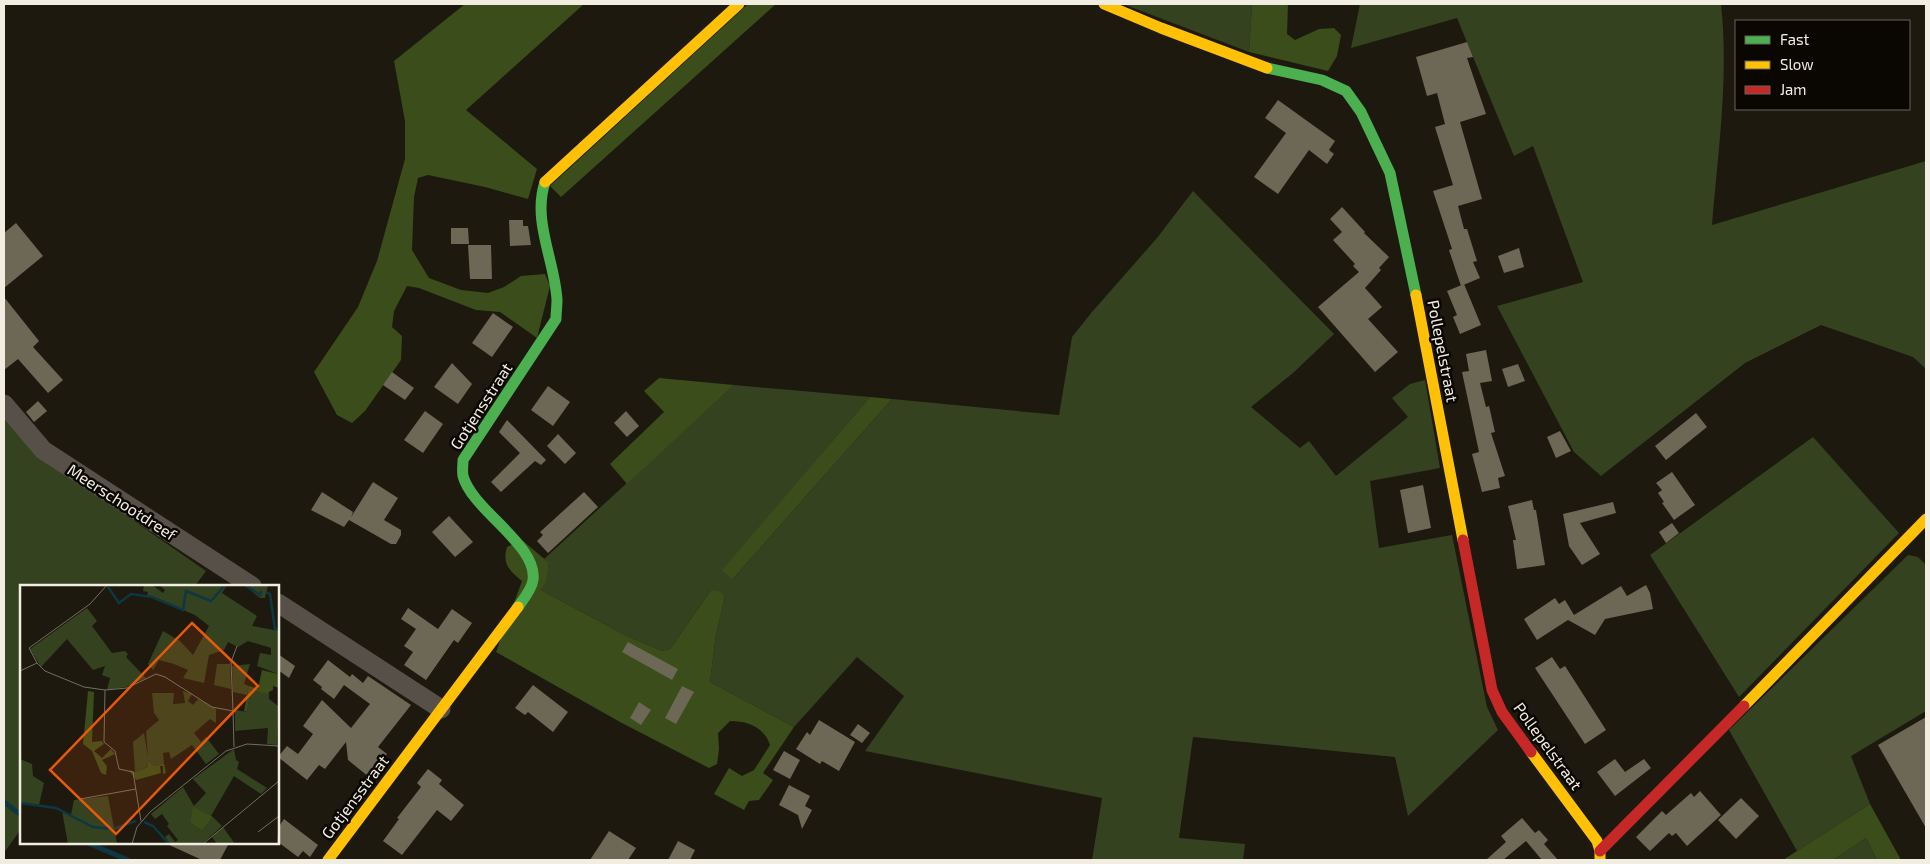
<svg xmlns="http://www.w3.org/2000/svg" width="1930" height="864" font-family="'Exo 2',sans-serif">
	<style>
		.green { fill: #34421f }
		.forest { fill: #3a4d1a }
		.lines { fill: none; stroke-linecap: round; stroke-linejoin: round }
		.stream { stroke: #0d3742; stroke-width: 5 }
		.building { fill: #6d6755 }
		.street { stroke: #575049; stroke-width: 19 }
		.fast { stroke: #4caf50; stroke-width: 11 }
		.slow { stroke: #ffc107; stroke-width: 11 }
		.jam { stroke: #c62828; stroke-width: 11 }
		.labels { text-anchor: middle; stroke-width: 5; stroke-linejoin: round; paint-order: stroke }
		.street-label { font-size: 16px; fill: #f2ede1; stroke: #0a0702 }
		.inset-river { fill: none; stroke: #0d3742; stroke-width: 2.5 }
		.inset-road { fill: none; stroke: #726e63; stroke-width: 1 }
		.view { fill: #e8590c; fill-opacity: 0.15; stroke: #e8590c; stroke-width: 2.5 }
		.inset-edge { fill: none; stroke: #f2ede1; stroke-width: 2.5 }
	</style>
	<rect width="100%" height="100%" fill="#1d190f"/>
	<g class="green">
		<polygon points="1123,4 1252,4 1249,52"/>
		<path d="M1360,4H1721C1729,78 1718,151 1712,225L1926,161V369L1913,357L1821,325L1745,363L1601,476L1574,452L1497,306L1583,282L1533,146L1514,156L1457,18L1351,48Z"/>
		<polygon points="1193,191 1334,334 1293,373 1251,407 1300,448 1309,441 1336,476 1408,417 1392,398 1410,384 1425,380 1440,468 1370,481 1379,548 1452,535 1487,707 1498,730 1408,816 1395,757 1193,737 1179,838 1245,844 1243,860 1092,860 1102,798 865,751 904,696 857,657 794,727 710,682 716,635 725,596 711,590 670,649 662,651 625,635 541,590 549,564 544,559 734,385 870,397 723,570 732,580 892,399 1059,415 1072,337 1092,312 1157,238"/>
		<polygon points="4,413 55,466 206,571 195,586 21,586 21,829 4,853"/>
		<polygon points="1813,437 1899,533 1739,697 1650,555"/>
		<polygon points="1908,555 1918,557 1926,565 1926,711 1851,756 1870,804 1797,851 1729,730"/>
		<polygon points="1866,838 1877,860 1833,860"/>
	</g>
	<g class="forest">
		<polygon points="465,4 584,4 466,110 537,169 528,199 485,187 428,175 418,178 414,197 412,250 429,278 461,290 488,293 504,287 521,276 545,274 550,286 537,338 500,312 476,310 419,288 407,286 394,311 392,327 402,336 401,360 365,411 352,423 337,415 314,372 358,307 377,261 405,159 405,121 394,61"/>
		<polygon points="748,4 776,4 561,197 550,186"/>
		<polygon points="1252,4 1288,4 1287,34 1295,40 1319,29 1334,28 1341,35 1337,56 1328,71 1249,52"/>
		<polygon points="659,378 734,385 627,484 610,464 664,412 644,391"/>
		<polygon points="870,397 892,399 732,580 722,570"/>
		<path d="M522,540L549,563L546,581L541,590L625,635L662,651L670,649L711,590L719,591L725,596L716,635L710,682L794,727L763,773L773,780L759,800L749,801L744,810L714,794L729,768L742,776L754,770L770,745C764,727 748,721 730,721L718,733L719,749L717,764L709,768L620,722L496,652L522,581C509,570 502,564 507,547Z"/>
		<polygon points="1870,804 1901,860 1877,860 1866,838 1833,860 1783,860"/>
	</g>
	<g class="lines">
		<g class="stream">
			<polyline points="4,802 21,815"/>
			<polyline points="88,843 128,860"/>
		</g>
	</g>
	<g class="building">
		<polygon points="1467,42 1473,57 1467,58 1486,114 1460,122 1482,199 1458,206 1464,229 1467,229 1477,261 1473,262 1480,278 1461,286 1449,250 1452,249 1433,191 1453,185 1435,127 1445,124 1437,93 1427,96 1416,57"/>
		<polygon points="1278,100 1335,141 1329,150 1334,154 1327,164 1309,150 1278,194 1254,177 1286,133 1265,118"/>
		<polygon points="1342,207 1365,232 1364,233 1389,257 1379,268 1381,270 1365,288 1382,307 1368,319 1398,352 1375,372 1318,307 1359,272 1353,266 1355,264 1333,240 1342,232 1330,219"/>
		<polygon points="509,220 523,220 523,226 528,226 531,245 510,246"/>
		<polygon points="16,223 43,256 4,288 4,233"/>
		<polygon points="451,228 468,228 469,244 451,244"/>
		<polygon points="468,245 491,245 492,279 470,279"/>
		<polygon points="1519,248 1524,267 1504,273 1498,256"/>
		<polygon points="1464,284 1481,325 1460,334 1453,317 1457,315 1447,291"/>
		<polygon points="4,297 39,341 33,347 63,380 48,393 18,359 4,370"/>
		<polygon points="493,313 513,327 492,357 472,343"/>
		<polygon points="1486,350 1492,381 1480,383 1486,407 1489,406 1495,432 1491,433 1505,476 1498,478 1500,488 1482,492 1472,454 1479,452 1462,372 1469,371 1466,354"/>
		<polygon points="452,363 472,384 458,404 434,387"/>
		<polygon points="1518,364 1525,381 1508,387 1502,369"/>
		<polygon points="392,372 414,388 405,400 383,385"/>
		<polygon points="548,386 570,402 553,426 531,410"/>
		<polygon points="38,401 47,411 34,422 26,412"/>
		<polygon points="425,411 443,424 423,453 404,440"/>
		<polygon points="626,411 639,426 627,437 614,423"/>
		<polygon points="1696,413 1707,427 1666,460 1655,446"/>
		<polygon points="507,420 546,460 541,465 535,461 501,492 491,482 520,453 499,432"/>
		<polygon points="1560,431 1571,451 1556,458 1547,437"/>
		<polygon points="558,434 576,453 565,464 547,446"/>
		<polygon points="1672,472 1695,505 1674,520 1662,503 1664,502 1658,493 1662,490 1656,483"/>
		<polygon points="373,482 398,498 384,520 401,530 401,535 396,544 391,544 349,520 344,527 311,510 322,492 353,512 351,517"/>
		<polygon points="1423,485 1431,528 1408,533 1400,490"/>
		<polygon points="584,492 598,507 548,553 537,541 543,535 540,532"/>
		<polygon points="1532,500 1534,510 1536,510 1545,565 1517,569 1513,540 1516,540 1508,506"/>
		<polygon points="1613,502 1616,513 1580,523 1600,554 1582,565 1569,546 1563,514"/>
		<polygon points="449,516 473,542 455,557 432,532"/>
		<polygon points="1672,523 1679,533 1666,543 1659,532"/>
		<polygon points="1646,585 1650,593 1653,609 1605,619 1595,635 1568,620 1537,640 1524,619 1555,598 1559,604 1565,600 1574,615 1621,586 1627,596"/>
		<polygon points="408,608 438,629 452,609 472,623 458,643 454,640 426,680 404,665 413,652 404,646 416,629 401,619"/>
		<polygon points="628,642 678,669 672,680 622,652"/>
		<polygon points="278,654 295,666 289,678 278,670"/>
		<polygon points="1552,657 1560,669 1565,666 1606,730 1585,744 1535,668"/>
		<polygon points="328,660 350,677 352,674 363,683 368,676 411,705 378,747 387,754 369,777 348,760 346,742 325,769 319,765 307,780 278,757 287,746 298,754 313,734 303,726 322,700 351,728 370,704 344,685 349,678 334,699 321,689 322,687 313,680"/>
		<polygon points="533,685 568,712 553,732 528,712 525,715 515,708"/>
		<polygon points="682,686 694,692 676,724 665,718"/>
		<polygon points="639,702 651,710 641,725 630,718"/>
		<polygon points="1926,717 1926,828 1878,745"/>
		<polygon points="819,720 855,742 839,771 822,761 820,764 796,749 807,732 810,735"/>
		<polygon points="858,724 870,733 862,743 850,735"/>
		<polygon points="784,751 800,760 790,779 773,770"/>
		<polygon points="1615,759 1625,772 1644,759 1651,768 1615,796 1597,772"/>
		<polygon points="428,769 442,780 439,784 464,805 451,821 437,810 402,855 383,841 399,819 397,818 421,787 417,783"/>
		<polygon points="789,785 810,796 805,806 812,810 802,829 798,815 779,805"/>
		<polygon points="1700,791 1721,815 1687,846 1676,833 1672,836 1669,833 1650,851 1636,837 1662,811 1666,815 1691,793 1694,797"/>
		<polygon points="1741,798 1759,816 1736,839 1718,820"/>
		<polygon points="1522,818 1535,833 1539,830 1548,840 1544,844 1558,860 1542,860 1526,841 1503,860 1486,860 1506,842 1501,836"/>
		<polygon points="284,819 318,845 310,857 303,851 298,857 278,842 278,828"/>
		<polygon points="609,831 636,848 628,860 590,860"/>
		<polygon points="678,841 695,850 690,860 668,860"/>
		<polygon points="165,843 229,843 220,860 202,860"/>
	</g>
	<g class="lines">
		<g class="street">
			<polyline points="4,404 43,450 252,586"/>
			<polyline points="278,603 441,709"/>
		</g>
		<g class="fast">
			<polyline points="1267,68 1322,80 1346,91 1361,112 1390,173 1416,295"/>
			<path d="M518,607C523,600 532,589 533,580C538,545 472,510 463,476C462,471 463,465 463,460L556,319C556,313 557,306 557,300C555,261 532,221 545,182"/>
		</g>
		<g class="slow">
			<polyline points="1104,4 1161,28 1267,68"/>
			<polyline points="545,182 739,4"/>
			<polyline points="1416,295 1463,540"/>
			<polyline points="1744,706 1926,519"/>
			<polyline points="1531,752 1597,841 1600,851 1600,860"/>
			<polyline points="328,860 518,607"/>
		</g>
		<g class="jam">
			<polyline points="1463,540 1492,690 1502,712 1531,752"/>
			<polyline points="1600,851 1744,706"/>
		</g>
	</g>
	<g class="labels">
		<g class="street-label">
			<text transform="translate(1443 351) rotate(79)" y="6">Pollepelstraat</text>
			<text transform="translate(481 406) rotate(-57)" y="6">Gotjensstraat</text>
			<text transform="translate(122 502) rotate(33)" y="6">Meerschootdreef</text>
			<text transform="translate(1548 746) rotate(54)" y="6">Pollepelstraat</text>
			<text transform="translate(355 797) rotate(-53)" y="6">Gotjensstraat</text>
		</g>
	</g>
	<g transform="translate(20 585)">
		<rect width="259" height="259" fill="#1d190f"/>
		<path d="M124,0H132L143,8L145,5L139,0H207L202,8L237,31L232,41L259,46L258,89L237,81L240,68L251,70V63L228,56L218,62L208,57L204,65L189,70L184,98L163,93L168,85L154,79L139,75L133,85L128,79L143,46L160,56L173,70L189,41L175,30L127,10L128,7L123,6ZM224,0H248L245,13H240ZM67,23L77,36L72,41L92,68L105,66L108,69L106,72L126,93L106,102L87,105L90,93L82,90L85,81L73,85L47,54L21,82L10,64ZM197,79H210L211,104L194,100ZM230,79L224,99L229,101L227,110L213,107L212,81ZM231,104L249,105V114L258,121L257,160L247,159L248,143L215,146V125L227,127ZM163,106L172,109L168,116L173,120L178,114L196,124V138L190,134L174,148L181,157L186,152L199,169L186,179L172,160L151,174L149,167L143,168L144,178L134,181L127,174L128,182L115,187L113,157L124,148L128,172L126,146L139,135L134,128L132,108H154L153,119L165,118ZM214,164L216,175L219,177L217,184L247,203L241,209L214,191L191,231L170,238L182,246L193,232L202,241L182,259H150L145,252L149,249L155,257L158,255L147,241L149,239L142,229L135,234L131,229L163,202L174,221L186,208L173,194ZM0,174L12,179L13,191L24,198L19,220L0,218ZM88,211L97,259H48L42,226L51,230L54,215ZM203,242L215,259H197L192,252Z" fill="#34421f"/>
		<path d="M259,80V103L253,101V105L245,109L231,104L227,127L224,126L229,101L238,104L242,85L258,89ZM68,106L74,107L72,157L82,156L84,159L74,166L82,173L91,164L95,169L82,175L87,181L86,190L81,188L72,166L63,159ZM127,174L134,181L144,178L146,188L143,189V181H140L141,188L116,195L109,185L115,187L128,182ZM173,222L193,232L182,246L170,238Z" fill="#3a4d1a"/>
		<path class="inset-river" d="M225,0L240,10L241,6M88,2L99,18L111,9L132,12L163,25L166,6L191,16L205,0M246,7L250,9L255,44L259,45M0,218L36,223L73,242L93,244L116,236M124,237L133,241L149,259"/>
		<path class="inset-road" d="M87,0L70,19L9,63L17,78L25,86L64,102L85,105L107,103L136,89L145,92L192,122L213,126L214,162M0,86L17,78M85,105L84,157L95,166L99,184L113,187L121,236M213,126L211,77L217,61M60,214L116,204M238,247L259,231M184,258L259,196M112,259L117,242L130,227L206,166L227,159L259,161M258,259L259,236"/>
		<path class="view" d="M172,38L238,101L96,249L30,185Z"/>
		<rect width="259" height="259" class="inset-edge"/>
	</g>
	<rect width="1930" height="864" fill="none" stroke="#f2ede1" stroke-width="10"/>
	<rect x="1735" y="20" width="175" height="90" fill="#0a0702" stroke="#67635b"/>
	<rect x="1745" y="36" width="25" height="8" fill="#4caf50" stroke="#67635b"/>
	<text x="1780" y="45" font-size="15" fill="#f2ede1">Fast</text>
	<rect x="1745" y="61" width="25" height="8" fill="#ffc107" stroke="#67635b"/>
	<text x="1780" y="70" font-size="15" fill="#f2ede1">Slow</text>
	<rect x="1745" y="86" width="25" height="8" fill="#c62828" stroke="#67635b"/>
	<text x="1780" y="95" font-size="15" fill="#f2ede1">Jam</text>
</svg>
